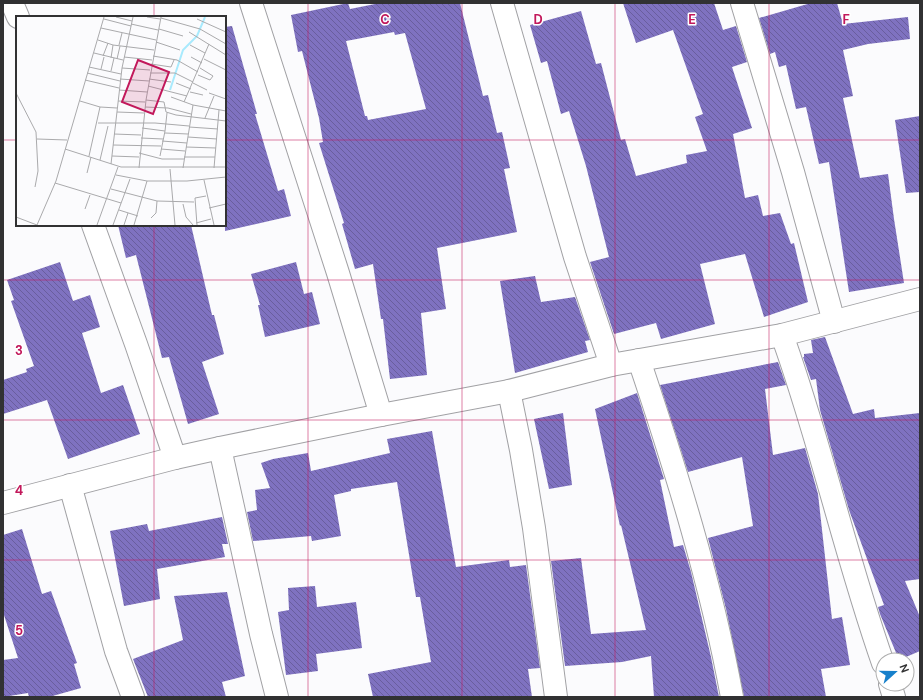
<svg xmlns="http://www.w3.org/2000/svg" width="923" height="700" font-family="'DM Sans',sans-serif">
	<style>
		.building { fill: url(#building-back-hatch); fill-rule: evenodd }
		.lines { fill: none; stroke-linecap: round; stroke-linejoin: round }
		.street-casing { stroke: #a1a1a4; stroke-width: 24 }
		.street { stroke: #fff; stroke-width: 22 }
		.grid { fill: none; stroke: #c2185b; stroke-width: 1; stroke-opacity: 0.55 }
		.inset-river { fill: none; stroke: #a8eafd; stroke-width: 2 }
		.inset-road { fill: none; stroke: #aaaaac; stroke-width: 1 }
		.view { fill: #c2185b; fill-opacity: 0.15; stroke: #c2185b; stroke-width: 2 }
		.inset-edge { fill: none; stroke: #313132; stroke-width: 2 }
		.grid-label { font-size: 13px; text-anchor: middle; font-weight: bold; fill: #c2185b; stroke: #fff; stroke-width: 3; stroke-linejoin: round; paint-order: stroke }
	</style>
	<defs>
		<pattern id="building-back-hatch" width="6" height="6" patternUnits="userSpaceOnUse"><rect width="6" height="6" fill="#7f72c0"/><path d="M-1 5l2 2M0 0l6 6M5-1l2 2" fill="none" stroke="#695e9d"/></pattern>
	</defs>
	<rect width="100%" height="100%" fill="#fbfbfd"/>
	<g class="building">
		<path d="M348,3L350,9L380,3H460L483,96L488,95L497,133L502,132L510,168L504,169L517,232L437,248L446,309L421,313L427,375L390,379L383,319H381L373,264L355,269L342,224L344,223L319,143L323,142L319,118L302,51L298,52L291,15ZM394,32L395,35L405,33L426,109L368,120L367,116H365L346,41Z"/>
		<polygon points="623,3 714,3 723,30 736,26 747,62 732,67 752,128 733,134 745,198 758,195 763,216 780,213 791,244 794,243 808,302 764,317 745,254 700,264 715,324 661,339 656,323 614,334 590,262 609,257 586,166 569,111 561,114 547,61 541,63 530,25 581,11 596,64 601,63 621,140 625,139 636,176 687,163 686,155 707,151 695,117 703,114 673,30 636,43"/>
		<polygon points="811,3 837,3 843,24 908,17 910,39 868,44 843,50 853,96 843,98 860,178 888,174 894,219 904,283 849,292 829,162 819,164 806,107 796,109 786,65 779,67 775,52 770,54 759,18"/>
		<polygon points="232,26 257,114 255,114 278,191 284,189 291,216 225,231 225,27"/>
		<polygon points="920,116 920,192 906,193 895,120"/>
		<polygon points="118,225 191,225 212,315 214,315 224,354 202,362 219,414 188,424 169,357 162,358 136,255 126,258"/>
		<polygon points="60,262 73,301 90,295 100,327 82,333 101,393 123,385 140,434 68,459 47,400 3,414 3,380 27,372 26,369 34,366 11,301 14,300 7,280"/>
		<polygon points="296,262 304,294 312,292 320,324 265,337 258,305 260,305 251,274"/>
		<polygon points="535,276 541,302 575,297 590,340 585,341 588,352 515,373 500,281"/>
		<polygon points="825,337 853,414 874,409 875,418 920,413 920,579 905,581 920,617 920,651 899,660 880,614 878,607 884,605 849,510 820,410 816,379 811,380 803,357 804,357 804,354 813,353 811,340"/>
		<polygon points="778,362 786,385 765,389 773,455 805,448 818,494 832,619 842,617 850,665 821,669 826,697 744,697 726,609 708,538 753,526 742,457 688,472 660,385"/>
		<polygon points="637,393 664,479 660,480 674,547 683,545 691,572 711,657 719,697 654,697 651,656 622,662 565,666 551,561 581,558 591,634 646,630 621,525 620,526 595,409"/>
		<polygon points="563,413 572,485 549,489 534,419"/>
		<polygon points="432,431 456,567 509,560 510,567 526,565 540,668 528,669 532,697 373,697 368,674 431,662 420,597 416,597 397,482 351,489 351,491 334,495 341,536 312,541 311,536 253,541 247,512 257,510 255,490 270,488 261,463 273,459 308,453 311,471 390,453 387,439"/>
		<polygon points="222,517 228,544 222,544 225,557 157,569 160,599 124,606 110,531 147,524 149,531"/>
		<polygon points="22,529 42,594 51,591 77,663 74,664 81,688 49,697 29,697 28,693 3,697 3,660 18,658 3,612 3,535"/>
		<polygon points="315,586 317,607 356,602 362,648 316,654 318,671 286,675 278,612 289,610 288,588"/>
		<polygon points="227,592 245,676 222,682 226,697 148,697 133,659 183,640 174,596"/>
	</g>
	<g class="lines">
		<defs>
			<g id="street">
				<polyline points="12,3 18,17"/>
				<polyline points="251,3 338,273 381,415"/>
				<polyline points="502,3 575,257 611,365"/>
				<polyline points="742,3 793,172 834,322"/>
				<polyline points="93,225 136,344 175,458"/>
				<path d="M782,335C821,443 845,555 883,663"/>
				<path d="M639,360C676,470 711,582 732,697"/>
				<polyline points="509,391 521,450 534,528 556,697"/>
				<polyline points="220,448 261,634 277,697"/>
				<polyline points="70,485 116,651 133,697"/>
				<polyline points="3,503 175,458 220,448 381,415 509,391 611,365 782,335 920,299"/>
				<polyline points="890,684 894,697"/>
			</g>
		</defs>
		<use href="#street" class="street-casing"/>
		<use href="#street" class="street"/>
	</g>
	<path class="grid" d="M154,3V17M308,3V697M462,3V697M615,3V697M769,3V697M3,140H17M225,140H920M154,225V697M3,280H920M3,420H920M3,560H920"/>
	<g transform="translate(16 16)">
		<rect width="210" height="210" fill="#fbfbfd"/>
		<path class="inset-river" d="M154,74L167,34L181,20L189,1"/>
		<path class="inset-road" d="M100,1L116,5M131,1L144,3M145,2L184,13L210,28M88,3L115,10M181,3L210,16M115,8L142,14M85,12L140,24M143,13L167,20M173,16L210,39M82,24L97,29L138,34M140,26L164,34M103,29L106,17M174,29L189,37M78,37L107,44M87,40L92,27M137,40L161,44L182,56M108,41L136,44M175,41L186,47M95,42L97,29M101,43L104,30M188,43L210,54M135,48L155,51L158,44M73,51L105,58M106,52L134,54M85,53L88,41M95,55L98,42M71,57L104,65M134,57H159L177,66M182,59L194,64L197,60L184,52M104,63L133,65M133,63L155,66M69,64L103,72M160,67L175,73M177,67L191,74M132,70L171,80M103,74L131,76M174,76L187,79M0,77L20,116L22,155L19,171M193,77L210,83M155,81L177,89L210,95M130,84L148,86L150,96L160,99L210,105M64,85L84,91L101,92M102,85L129,86M168,86L193,28M129,91L152,92L175,98M101,96L128,97M189,102L198,80M82,107H139L173,110M173,111L202,113M126,112L149,115L144,140M149,115L151,97M149,117L172,118M98,118L125,119M172,121L201,123M125,122L147,123M21,123L51,124M146,125L171,127M97,129L145,130M170,131L200,132M49,133L105,151H210M145,133L169,135M123,137L146,143H168M73,140L84,91M96,140L123,141M168,141H199M84,144L92,110M95,148L106,52L117,1M123,152L130,84L145,1M167,152L177,89M198,152L203,94M154,153L159,209M71,157L75,141M100,159L131,165H171L210,161M188,164L198,209M39,167L105,187M95,173L141,185L178,186M167,188L170,201L177,209M193,192L210,188M69,193L74,179M103,194L122,200M0,201L21,209M135,202L140,197L141,185M180,207L195,203M21,209L40,165L88,1M81,209L102,151M97,209L114,163M108,209L112,197M118,209L131,165M181,209L179,182L190,180"/>
		<path class="view" d="M122,44L153,56L137,98L106,86Z"/>
		<rect width="210" height="210" class="inset-edge"/>
	</g>
	<g class="grid-label">
		<text x="385" y="24">C</text>
		<text x="538" y="24">D</text>
		<text x="692" y="24">E</text>
		<text x="846" y="24">F</text>
		<text x="19" y="355">3</text>
		<text x="19" y="495">4</text>
		<text x="19" y="635">5</text>
	</g>
	<rect width="923" height="700" fill="none" stroke="#313132" stroke-width="8"/>
	<g transform="translate(895 672) rotate(69)"><circle r="19" fill="#ffffff" stroke="#adadad"/>
	<path d="M0-3L7 15L0 10L-7 15Z" fill="#1780cb"/>
	<text y="-6" font-size="11" font-weight="bold" text-anchor="middle" fill="#313132">N</text>
	</g>
</svg>
